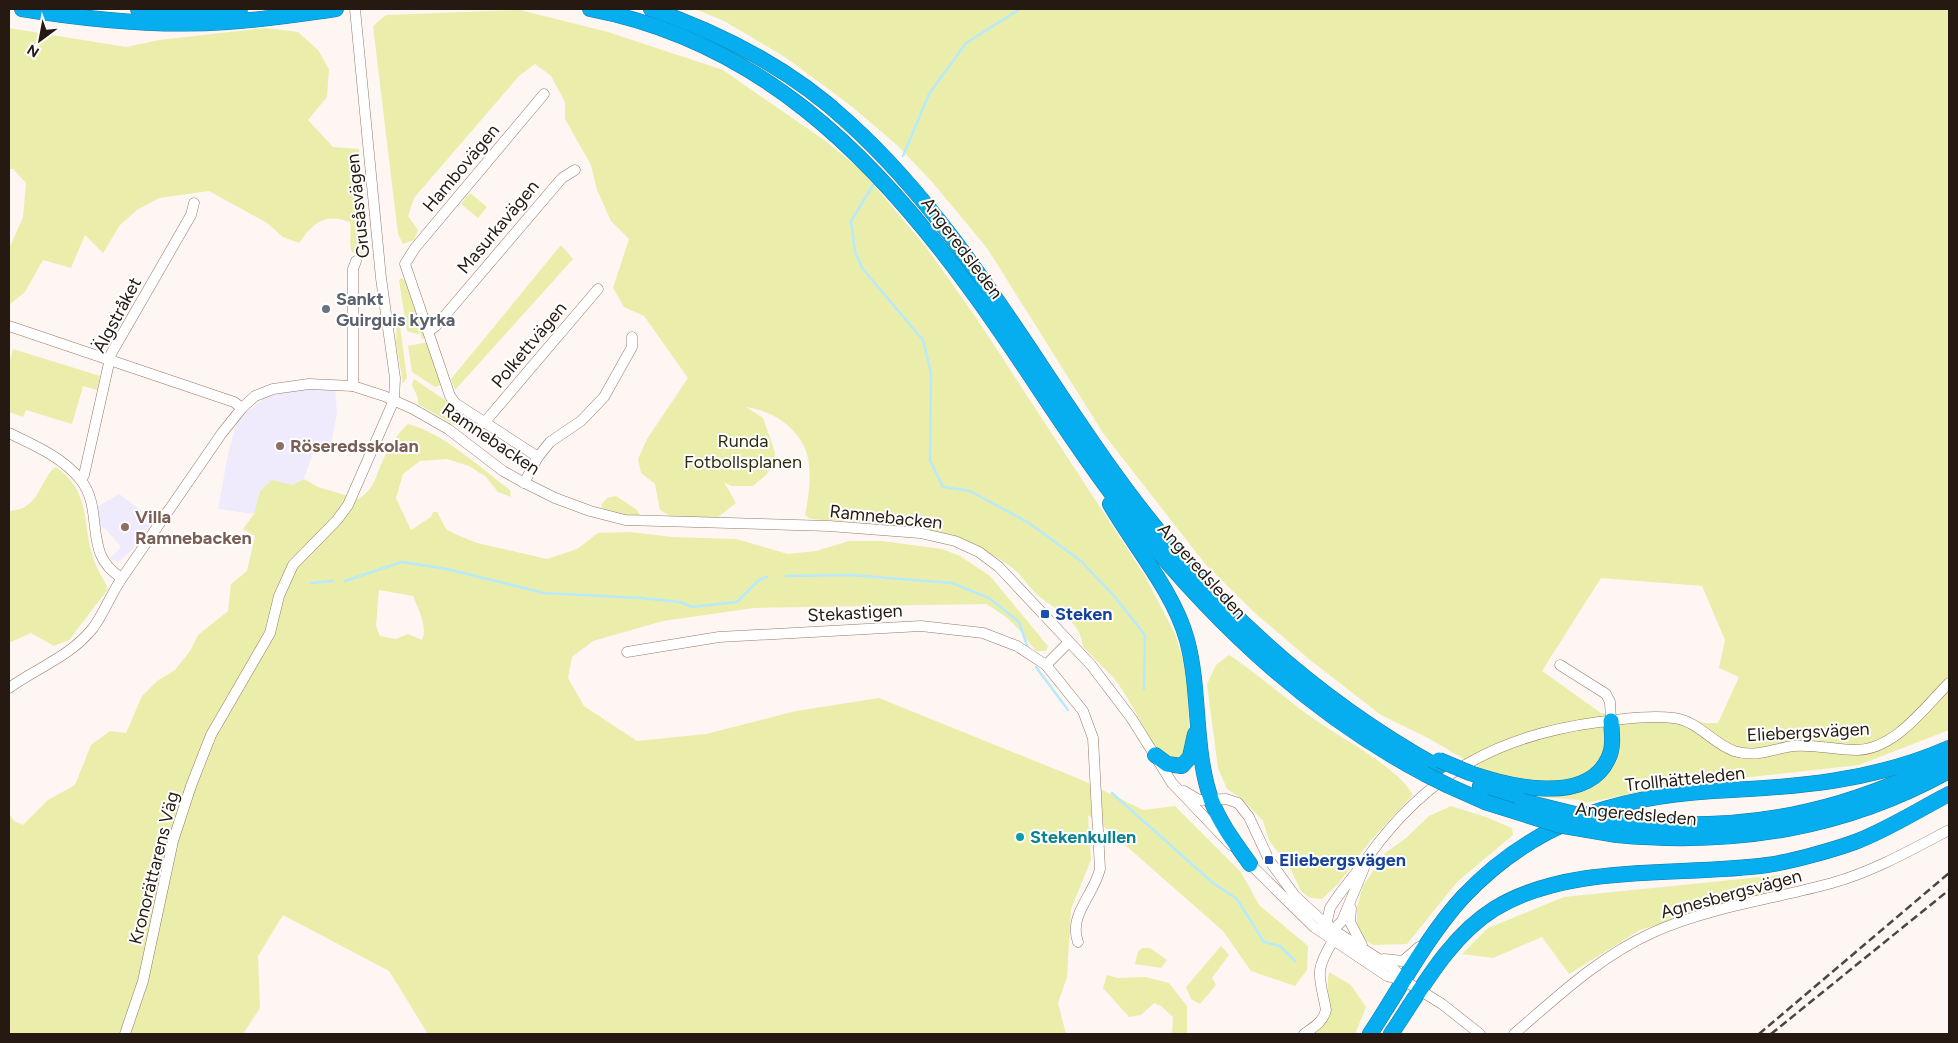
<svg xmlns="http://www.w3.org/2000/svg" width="1958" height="1043" font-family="Figtree,sans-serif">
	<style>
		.education { fill: #efebfd }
		.green { fill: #eaeeaa; fill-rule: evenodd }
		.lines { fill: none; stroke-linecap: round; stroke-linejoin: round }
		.stream { stroke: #b8eafc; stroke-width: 2.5 }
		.minor-casing { stroke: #977868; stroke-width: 11 }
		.highway-casing { stroke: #117aa2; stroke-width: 16 }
		.minor { stroke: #fff; stroke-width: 10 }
		.highway { stroke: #06aef0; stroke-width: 15 }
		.rail { stroke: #50453e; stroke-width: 2.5; stroke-dasharray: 8 4; stroke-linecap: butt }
		.highway-bridge-casing { stroke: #117aa2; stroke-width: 16; stroke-linecap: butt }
		.highway-bridge { stroke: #06aef0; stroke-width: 15 }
		.worship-dot { fill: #6b7280; stroke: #fff; stroke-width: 2 }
		.education-dot { fill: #8d6e63; stroke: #fff; stroke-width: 2 }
		.transit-dot { fill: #1a4fb4; stroke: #fff; stroke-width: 2 }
		.culture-dot { fill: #0f9aa8; stroke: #fff; stroke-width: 2 }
		.labels { text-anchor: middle; stroke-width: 4; stroke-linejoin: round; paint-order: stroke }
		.street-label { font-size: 18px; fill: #251912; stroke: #fff }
		.worship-label { font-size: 18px; font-weight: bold; fill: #5b616d; stroke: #fff; text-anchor: start }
		.park-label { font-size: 18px; fill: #2c2d0d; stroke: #fff }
		.education-label { font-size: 18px; font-weight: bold; fill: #785e54; stroke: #fff; text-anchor: start }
		.transit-label { font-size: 18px; font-weight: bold; fill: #164399; stroke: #fff; text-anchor: start }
		.culture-label { font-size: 18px; font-weight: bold; fill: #0d838f; stroke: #fff; text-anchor: start }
	</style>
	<rect width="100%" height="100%" fill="#fdf6f3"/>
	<g class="education">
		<polygon points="335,388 337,413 332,439 326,453 313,453 304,479 292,485 260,491 254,514 218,509 228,454 237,421 264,398 290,390"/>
		<polygon points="119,494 154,520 133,549 118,562 110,559 121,547 107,530 98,525 97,507"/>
	</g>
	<g class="green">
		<path d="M695,9H1949V730L1859,765L1669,786L1580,804L1579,800L1543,797L1478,767L1428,738L1381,715L1310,660L1255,613L1206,565L1103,433L987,248L933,183L897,145L850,105L785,57L724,21ZM1601,578L1702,586L1725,640L1719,668L1739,677L1718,723H1704L1684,715L1620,716L1601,713L1542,671Z"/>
		<path d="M520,10L608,32L723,70L827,142L863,172L926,247L977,319L1145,576L1175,634L1187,673L1189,727L1188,749L1179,760H1170L1156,749L1127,697L1114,678L1083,647C1081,622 1058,611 1040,597C1030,589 1023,577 1014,569C955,524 880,524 810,519L805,515C809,496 812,473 807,454C799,428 772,410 746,407L763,418L775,452L774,464L767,474L753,486H731L724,482L736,503L717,518L670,516L660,510L655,484L641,473L638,459L647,439L688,378L644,316L624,307L613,288L629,239L611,221L597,190L591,165L565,119V102L551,76L535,64L519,76L414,198L408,216L418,230L414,240L403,244L398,234L373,26L386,15Z"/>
		<path d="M9,28L126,47L159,40L266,28L298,32L318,50L329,69L327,97L308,120L333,147L359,149L368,245L361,256L352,252C348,241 352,233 350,222C324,213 314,222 299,243L283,237L267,223L209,191L159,198L137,210L120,225L103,253L85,235L71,268L43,260L25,292L9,305V249L23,217L26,183L13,169H9Z"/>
		<polygon points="470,193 487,207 478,218 461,204"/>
		<polygon points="561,245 573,259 455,390 451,379"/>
		<polygon points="401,278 406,281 427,338 422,339 420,333 417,334 407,331 399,280"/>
		<polygon points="397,319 399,319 407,378 403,383 396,343"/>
		<polygon points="429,342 443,384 435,387 412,372 408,346"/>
		<polygon points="13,349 100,376 97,390 83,386 72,424 26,410 23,417 9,412 9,364"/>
		<polygon points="414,379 461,411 460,428 418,404 418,398 412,385"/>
		<path d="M408,424C443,433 481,468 510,490L511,497L498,492L486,477L469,466L447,459L420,461L403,474L396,498L411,530L431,517L433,512H437L446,529L455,534L477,543L547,559L577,549L598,533L630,532L672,537L736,539L788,554L816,551L849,541H882L942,549L960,556L990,576L1048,646L1046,651H1036C1018,628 1012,619 986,604L754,608L663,621L593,641L572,657L568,678L584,706L637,741L706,734L796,711L879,698L1082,780L1143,810L1175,806L1240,871L1260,906L1308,946L1307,970L1295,986L1251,971L1223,931L1108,830L1088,815L1091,860L1071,909L1067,977L1058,1003L1066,1034H428L389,971L283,915L258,956L260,1008L243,1034H9V813L14,821L23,825L48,800L75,785L91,745L110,731L126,733L142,696L157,681L175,670L190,651L198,635L228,611L231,584L247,571L255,536L243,529L254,514L260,491L272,480L292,485L304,479L318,487L358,499C376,489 376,473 385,456C391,444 398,433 408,424ZM379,590L413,596C418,608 428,627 422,640L408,634L396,639L380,636L376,626Z"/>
		<path d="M56,467C90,491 82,519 92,554C95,566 103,578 108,589L69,640L54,646L31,633L9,643V511C42,509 39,478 56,467Z"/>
		<polygon points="616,496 637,510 640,515 622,515 602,508 601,505 607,498"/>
		<path d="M1229,655C1258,674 1283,697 1311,717C1339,737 1398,767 1413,795L1371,840L1338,884L1322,899L1310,898L1301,891L1291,870L1269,840L1263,821L1242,799L1227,789L1218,768L1207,684L1216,665Z"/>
		<polygon points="1451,806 1486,817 1512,828 1513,835 1457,882 1407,944 1373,945 1362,938 1357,927 1357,907 1363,886 1385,853 1406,838 1429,816"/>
		<polygon points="1791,874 1794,885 1640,930 1569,974 1542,937 1493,958 1462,954 1488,928 1564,897"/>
		<polygon points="1221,946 1229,955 1212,978 1216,985 1200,1004 1191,999 1186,987"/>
		<polygon points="1142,948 1150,948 1167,960 1161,968 1135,964 1138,952"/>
		<path d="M1329,972L1351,985L1366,1007L1355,1034H1313C1342,1010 1323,1002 1329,972Z"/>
		<polygon points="1107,975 1118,978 1145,977 1169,983 1187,1006 1187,1034 1172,1034 1173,1017 1161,1006 1154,1003 1141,1015 1129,1017 1103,988"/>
	</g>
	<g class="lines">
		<g class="stream">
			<polyline points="903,156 929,94 966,43 1020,9"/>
			<polyline points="873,185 851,221 855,252 862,268 923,340 931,373 930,460 943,487 970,491 1029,523 1081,561 1115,597 1145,635 1144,689"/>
			<polyline points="786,576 851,575 952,583 989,598 1019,622 1028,648"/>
			<polyline points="345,581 402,562 447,569 544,593 642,598 680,602 692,607 737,602 759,580 767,577"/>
			<polyline points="311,583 333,581"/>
			<polyline points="1036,667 1068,710"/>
			<polyline points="1112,793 1213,883 1237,899 1264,942 1280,946 1295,961"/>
		</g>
		<defs>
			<g id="minor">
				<polyline points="9,326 234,402 242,408"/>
				<polyline points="429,331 436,326 562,178 575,170"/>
				<polyline points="353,386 353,269 356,261"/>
				<polyline points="484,423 598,289"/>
				<path d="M9,433C34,445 62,457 80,479C106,511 81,554 122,578L222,433L242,408L255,396L273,389L309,384L353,386L384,396L413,409L448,429L503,471L521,481L555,498L590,511L625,520L829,526L920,533L955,541L979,552L999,567L1091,665L1132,719L1172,783L1231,845"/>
				<polyline points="538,457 455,403 450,396 405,264 415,248 544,94"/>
				<polyline points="81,479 84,475 111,354 191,215 194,203"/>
				<polyline points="524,483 538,457 550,442 581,421 604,397 632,347 632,337"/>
				<polyline points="627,652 719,637 921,626 983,633 1017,646 1046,665 1069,642"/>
				<path d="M1046,665L1083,711L1093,738L1100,869C1094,895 1068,915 1078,942"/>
				<polyline points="1560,665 1606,694 1610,702 1611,721"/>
				<path d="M9,688C37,668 71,656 93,628C104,613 111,594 122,578"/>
				<polyline points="1184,791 1199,800 1226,799 1238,803 1249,817 1269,860 1295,896 1330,928 1393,968 1404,980"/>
				<polyline points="1247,861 1314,927 1387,976 1405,981 1442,1004 1480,1034"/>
				<polyline points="1351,908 1350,922 1362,945"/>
				<polyline points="1330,928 1335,928 1342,921 1364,868"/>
				<path d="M1333,941L1327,921L1330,908C1341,890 1356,874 1368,857C1427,774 1499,735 1599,722C1623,719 1650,715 1674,718C1698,721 1712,743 1734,751C1755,758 1772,749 1793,746C1815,744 1835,750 1857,750C1895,749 1924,708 1949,683"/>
				<polyline points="1384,959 1403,961 1419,947"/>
				<polyline points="125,1034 143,981 173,841 191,786 211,735 270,633 279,596 293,565 337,520 348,505 394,400 395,378 381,278 355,9"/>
				<path d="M1304,1034C1314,1027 1323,1022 1326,1010C1320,976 1313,973 1333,941"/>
				<path d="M1514,1034C1558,996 1600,956 1654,932C1710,907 1774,899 1832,883C1874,871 1911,850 1949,830"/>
			</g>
			<g id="highway">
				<path d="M22,9C90,20 158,27 227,22C263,20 300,14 336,9"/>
				<polyline points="138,9 171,11 240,9"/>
				<path d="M590,9C758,41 872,154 969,287C1021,357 1065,433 1118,502C1203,612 1302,709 1425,774"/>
				<path d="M651,9C723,34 792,70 848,122C983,244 1058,416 1176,552C1250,638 1339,712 1438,767"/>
				<path d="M1110,504C1134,546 1174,592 1187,640C1201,692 1193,750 1212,802C1221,825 1236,844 1250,864"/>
				<polyline points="1155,755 1167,764 1182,766 1190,757 1195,734"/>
				<path d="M1470,773C1507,786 1586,806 1608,759C1614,748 1612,733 1611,721"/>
				<polyline points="1449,786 1485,802"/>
				<polyline points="1480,786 1522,801"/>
				<path d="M1624,822C1744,832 1842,814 1949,758"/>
				<path d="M1617,835C1735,846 1844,829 1949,771"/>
				<path d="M1370,1034C1399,990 1428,935 1463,897C1533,823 1614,797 1713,791C1797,787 1871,782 1949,748"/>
				<path d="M1391,1034C1421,990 1448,938 1494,909C1570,862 1680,877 1767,865C1790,862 1833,850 1855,842C1887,830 1918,810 1949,794"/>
			</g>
		</defs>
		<use href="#minor" class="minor-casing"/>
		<use href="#highway" class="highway-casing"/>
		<use href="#minor" class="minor"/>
		<use href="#highway" class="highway"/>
		<g class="rail">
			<polyline points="1759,1034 1949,873"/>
			<polyline points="1771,1034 1949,890"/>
		</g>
		<defs>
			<g id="highway-bridge">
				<polyline points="1439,760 1470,773"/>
				<polyline points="1425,774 1449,786"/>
				<polyline points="1522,801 1587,817 1624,822"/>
				<polyline points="1485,802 1558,825 1617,835"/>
			</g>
		</defs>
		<use href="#highway-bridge" class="highway-bridge-casing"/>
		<use href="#highway-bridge" class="highway-bridge"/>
	</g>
	<circle class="worship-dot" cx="326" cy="309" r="5"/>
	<g class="education-dot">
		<circle cx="280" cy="446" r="5"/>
		<circle cx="125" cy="527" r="5"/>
	</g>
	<g class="transit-dot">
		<rect x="1040" y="609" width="10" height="10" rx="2.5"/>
		<rect x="1264" y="855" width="10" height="10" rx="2.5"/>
	</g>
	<circle class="culture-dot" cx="1020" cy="837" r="5"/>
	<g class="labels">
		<g class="street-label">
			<text transform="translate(461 168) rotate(-50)" y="6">Hambovägen</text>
			<text transform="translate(358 206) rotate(-96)" y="6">Grusåsvägen</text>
			<text transform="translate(498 227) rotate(-50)" y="6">Masurkavägen</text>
			<text transform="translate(962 248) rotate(53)" y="6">Angeredsleden</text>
			<text transform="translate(117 315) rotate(-62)" y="6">Älgstråket</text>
			<text transform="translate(529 345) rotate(-50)" y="6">Polkettvägen</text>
			<text transform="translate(491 439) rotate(34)" y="6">Ramnebacken</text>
			<text transform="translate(886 517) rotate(6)" y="6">Ramnebacken</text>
			<text transform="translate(1202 571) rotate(48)" y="6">Angeredsleden</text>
			<text transform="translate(855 613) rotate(-3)" y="6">Stekastigen</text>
			<text transform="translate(1808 732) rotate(-3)" y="6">Eliebergsvägen</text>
			<text transform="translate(1685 779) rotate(-6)" y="6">Trollhätteleden</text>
			<text transform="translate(1636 814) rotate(5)" y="6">Angeredsleden</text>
			<text transform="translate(154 868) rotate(-76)" y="6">Kronorättarens Väg</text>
			<text transform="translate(1731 894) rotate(-15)" y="6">Agnesbergsvägen</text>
		</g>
		<g class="worship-label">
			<text x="336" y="305">Sankt<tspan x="336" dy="21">Guirguis kyrka</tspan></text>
		</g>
		<g class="park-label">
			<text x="743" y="447">Runda<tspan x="743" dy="21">Fotbollsplanen</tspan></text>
		</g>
		<g class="education-label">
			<text x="290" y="452">Röseredsskolan</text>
			<text x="135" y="523">Villa<tspan x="135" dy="21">Ramnebacken</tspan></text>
		</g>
		<g class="transit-label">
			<text x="1055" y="620">Steken</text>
			<text x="1279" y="866">Eliebergsvägen</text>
		</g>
		<g class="culture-label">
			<text x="1030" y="843">Stekenkullen</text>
		</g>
	</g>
	<rect width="1958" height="1043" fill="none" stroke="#251912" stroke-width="20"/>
	<g transform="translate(40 40) rotate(212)" stroke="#ffffff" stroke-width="4" paint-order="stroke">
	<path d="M0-4L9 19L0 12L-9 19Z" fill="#251912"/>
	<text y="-8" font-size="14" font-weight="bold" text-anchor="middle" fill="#251912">N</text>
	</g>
</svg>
